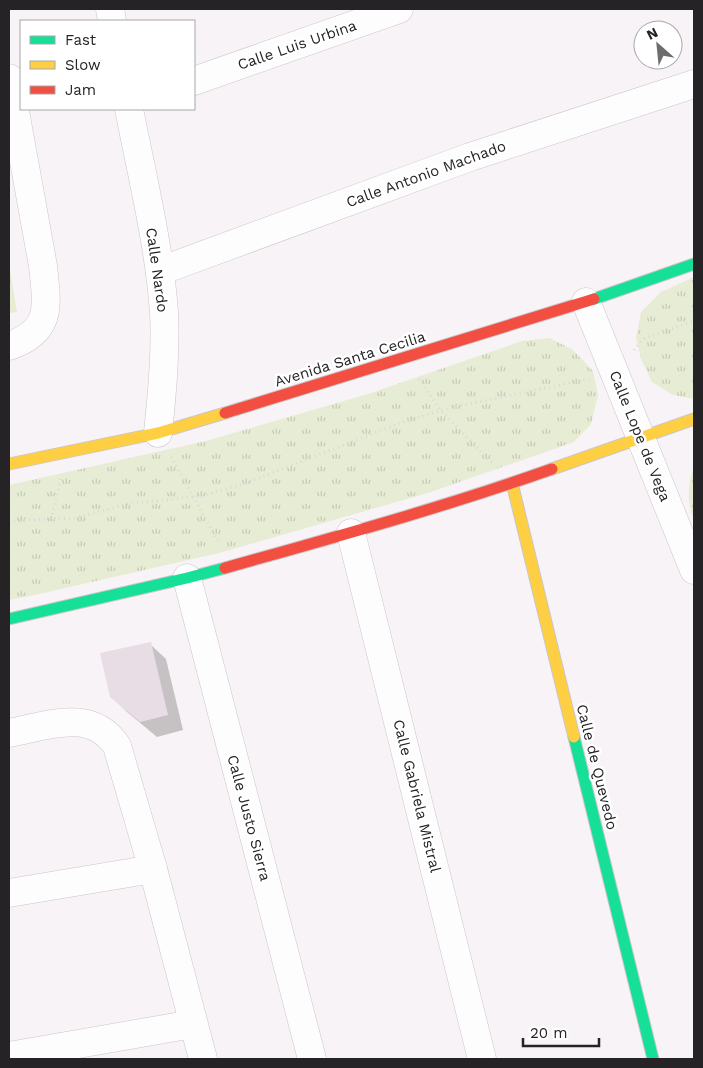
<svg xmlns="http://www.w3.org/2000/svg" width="703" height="1068" font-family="'Work Sans',sans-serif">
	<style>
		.grass { fill: url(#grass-tufts) }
		.shadow { fill: #0003 }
		.building { fill: #e8dce5 }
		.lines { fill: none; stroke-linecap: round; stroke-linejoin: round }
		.street-casing { stroke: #cac6c9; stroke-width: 29 }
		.fast-casing { stroke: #cac6c9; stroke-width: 13 }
		.slow-casing { stroke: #cac6c9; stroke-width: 13 }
		.jam-casing { stroke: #cac6c9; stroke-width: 13 }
		.path { stroke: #d9d9d9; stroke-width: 3; stroke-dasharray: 1 4; stroke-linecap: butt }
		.street { stroke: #fefdfe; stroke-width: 28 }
		.fast { stroke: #16e098; stroke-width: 11 }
		.slow { stroke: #ffcf43; stroke-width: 11 }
		.jam { stroke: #f24e42; stroke-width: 11 }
		.labels { text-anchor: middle; stroke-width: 5; stroke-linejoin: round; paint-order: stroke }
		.street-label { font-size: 15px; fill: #252325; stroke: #fff }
	</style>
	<defs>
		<pattern id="grass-tufts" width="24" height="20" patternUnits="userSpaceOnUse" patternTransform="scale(1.25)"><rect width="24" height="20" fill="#e7ecd4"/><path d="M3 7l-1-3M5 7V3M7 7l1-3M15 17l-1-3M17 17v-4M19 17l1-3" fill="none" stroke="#c6cab6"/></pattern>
	</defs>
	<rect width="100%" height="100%" fill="#f8f3f6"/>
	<g class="grass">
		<polygon points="9,264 17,312 9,313"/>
		<polygon points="694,277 694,399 673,395 652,382 641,359 636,338 641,312 661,292"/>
		<polygon points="549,338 572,349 593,371 598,395 591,424 574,442 428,493 219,553 39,594 9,600 9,485 206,441 368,394 522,341"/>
		<path d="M694,467V520C687,502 687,485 694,467Z"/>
	</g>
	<polygon class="shadow" points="150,644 166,659 183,730 157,737 127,712 111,696"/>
	<polygon class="building" points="151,642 168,715 140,722 110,697 100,653"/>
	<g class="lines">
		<defs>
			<g id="street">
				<polyline points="110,9 112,21"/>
				<path d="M9,78L43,266C47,305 53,331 9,346"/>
				<polyline points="194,81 399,9"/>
				<path d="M129,109C142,176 159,244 164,312C166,352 162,393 158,433"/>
				<polyline points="160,271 470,157 694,84"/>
				<polyline points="586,302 694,570"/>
				<polyline points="351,533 482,1059"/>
				<polyline points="187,578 312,1059"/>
				<path d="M9,733C47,726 91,707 117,746L153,869L203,1059"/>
				<polyline points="9,893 153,869"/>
				<polyline points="9,1056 193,1024"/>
			</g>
			<g id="fast">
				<polyline points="594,299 694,264"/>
				<polyline points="9,619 187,578 225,568"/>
				<polyline points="574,737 653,1059"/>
			</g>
			<g id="slow">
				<polyline points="9,464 158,433 225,413"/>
				<polyline points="552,469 694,419"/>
				<polyline points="512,483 574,737"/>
			</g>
			<g id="jam">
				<polyline points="225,413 594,299"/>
				<path d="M225,568C335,537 445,507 552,469"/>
			</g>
		</defs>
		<use href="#street" class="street-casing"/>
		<use href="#fast" class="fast-casing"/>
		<use href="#slow" class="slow-casing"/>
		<use href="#jam" class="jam-casing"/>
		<g class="path">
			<polyline points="634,350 643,339 694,321"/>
			<polyline points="419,379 440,410 492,463"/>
			<polyline points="171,457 219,543"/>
			<polyline points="51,519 61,479"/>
			<polyline points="9,521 75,518 132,503 202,496 246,483 403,422 449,408 589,379"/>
		</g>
		<use href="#street" class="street"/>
		<use href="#fast" class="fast"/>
		<use href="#slow" class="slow"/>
		<use href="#jam" class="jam"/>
	</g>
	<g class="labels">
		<g class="street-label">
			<text transform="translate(297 45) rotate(-19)" y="5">Calle Luis Urbina</text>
			<text transform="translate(426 174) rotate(-20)" y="5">Calle Antonio Machado</text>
			<text transform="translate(157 270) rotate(82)" y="5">Calle Nardo</text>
			<text transform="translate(350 359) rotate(-17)" y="5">Avenida Santa Cecilia</text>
			<text transform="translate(640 436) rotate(68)" y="5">Calle Lope de Vega</text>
			<text transform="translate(597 767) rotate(76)" y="5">Calle de Quevedo</text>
			<text transform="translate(417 796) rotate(76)" y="5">Calle Gabriela Mistral</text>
			<text transform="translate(249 818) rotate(75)" y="5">Calle Justo Sierra</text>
		</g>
	</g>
	<rect width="703" height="1068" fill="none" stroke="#252325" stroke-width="20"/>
	<rect x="20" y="20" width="175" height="90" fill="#ffffff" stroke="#a8a7a8"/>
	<rect x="30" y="36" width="25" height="8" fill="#16e098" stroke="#a8a7a8"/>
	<text x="65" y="45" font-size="15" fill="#252325">Fast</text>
	<rect x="30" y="61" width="25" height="8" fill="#ffcf43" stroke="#a8a7a8"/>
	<text x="65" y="70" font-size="15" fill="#252325">Slow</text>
	<rect x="30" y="86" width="25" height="8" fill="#f24e42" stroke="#a8a7a8"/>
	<text x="65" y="95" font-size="15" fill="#252325">Jam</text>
	<g transform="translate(658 45) rotate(333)"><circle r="24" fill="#ffffff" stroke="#a8a7a8"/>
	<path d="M0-4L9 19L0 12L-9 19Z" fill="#6f6c6e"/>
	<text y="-8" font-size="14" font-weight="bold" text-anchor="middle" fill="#252325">N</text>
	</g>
	<path d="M523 1038v8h76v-8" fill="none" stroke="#252325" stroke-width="2.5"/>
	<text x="530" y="1038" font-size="15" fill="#252325" stroke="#ffffff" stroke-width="4" paint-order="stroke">20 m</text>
</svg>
